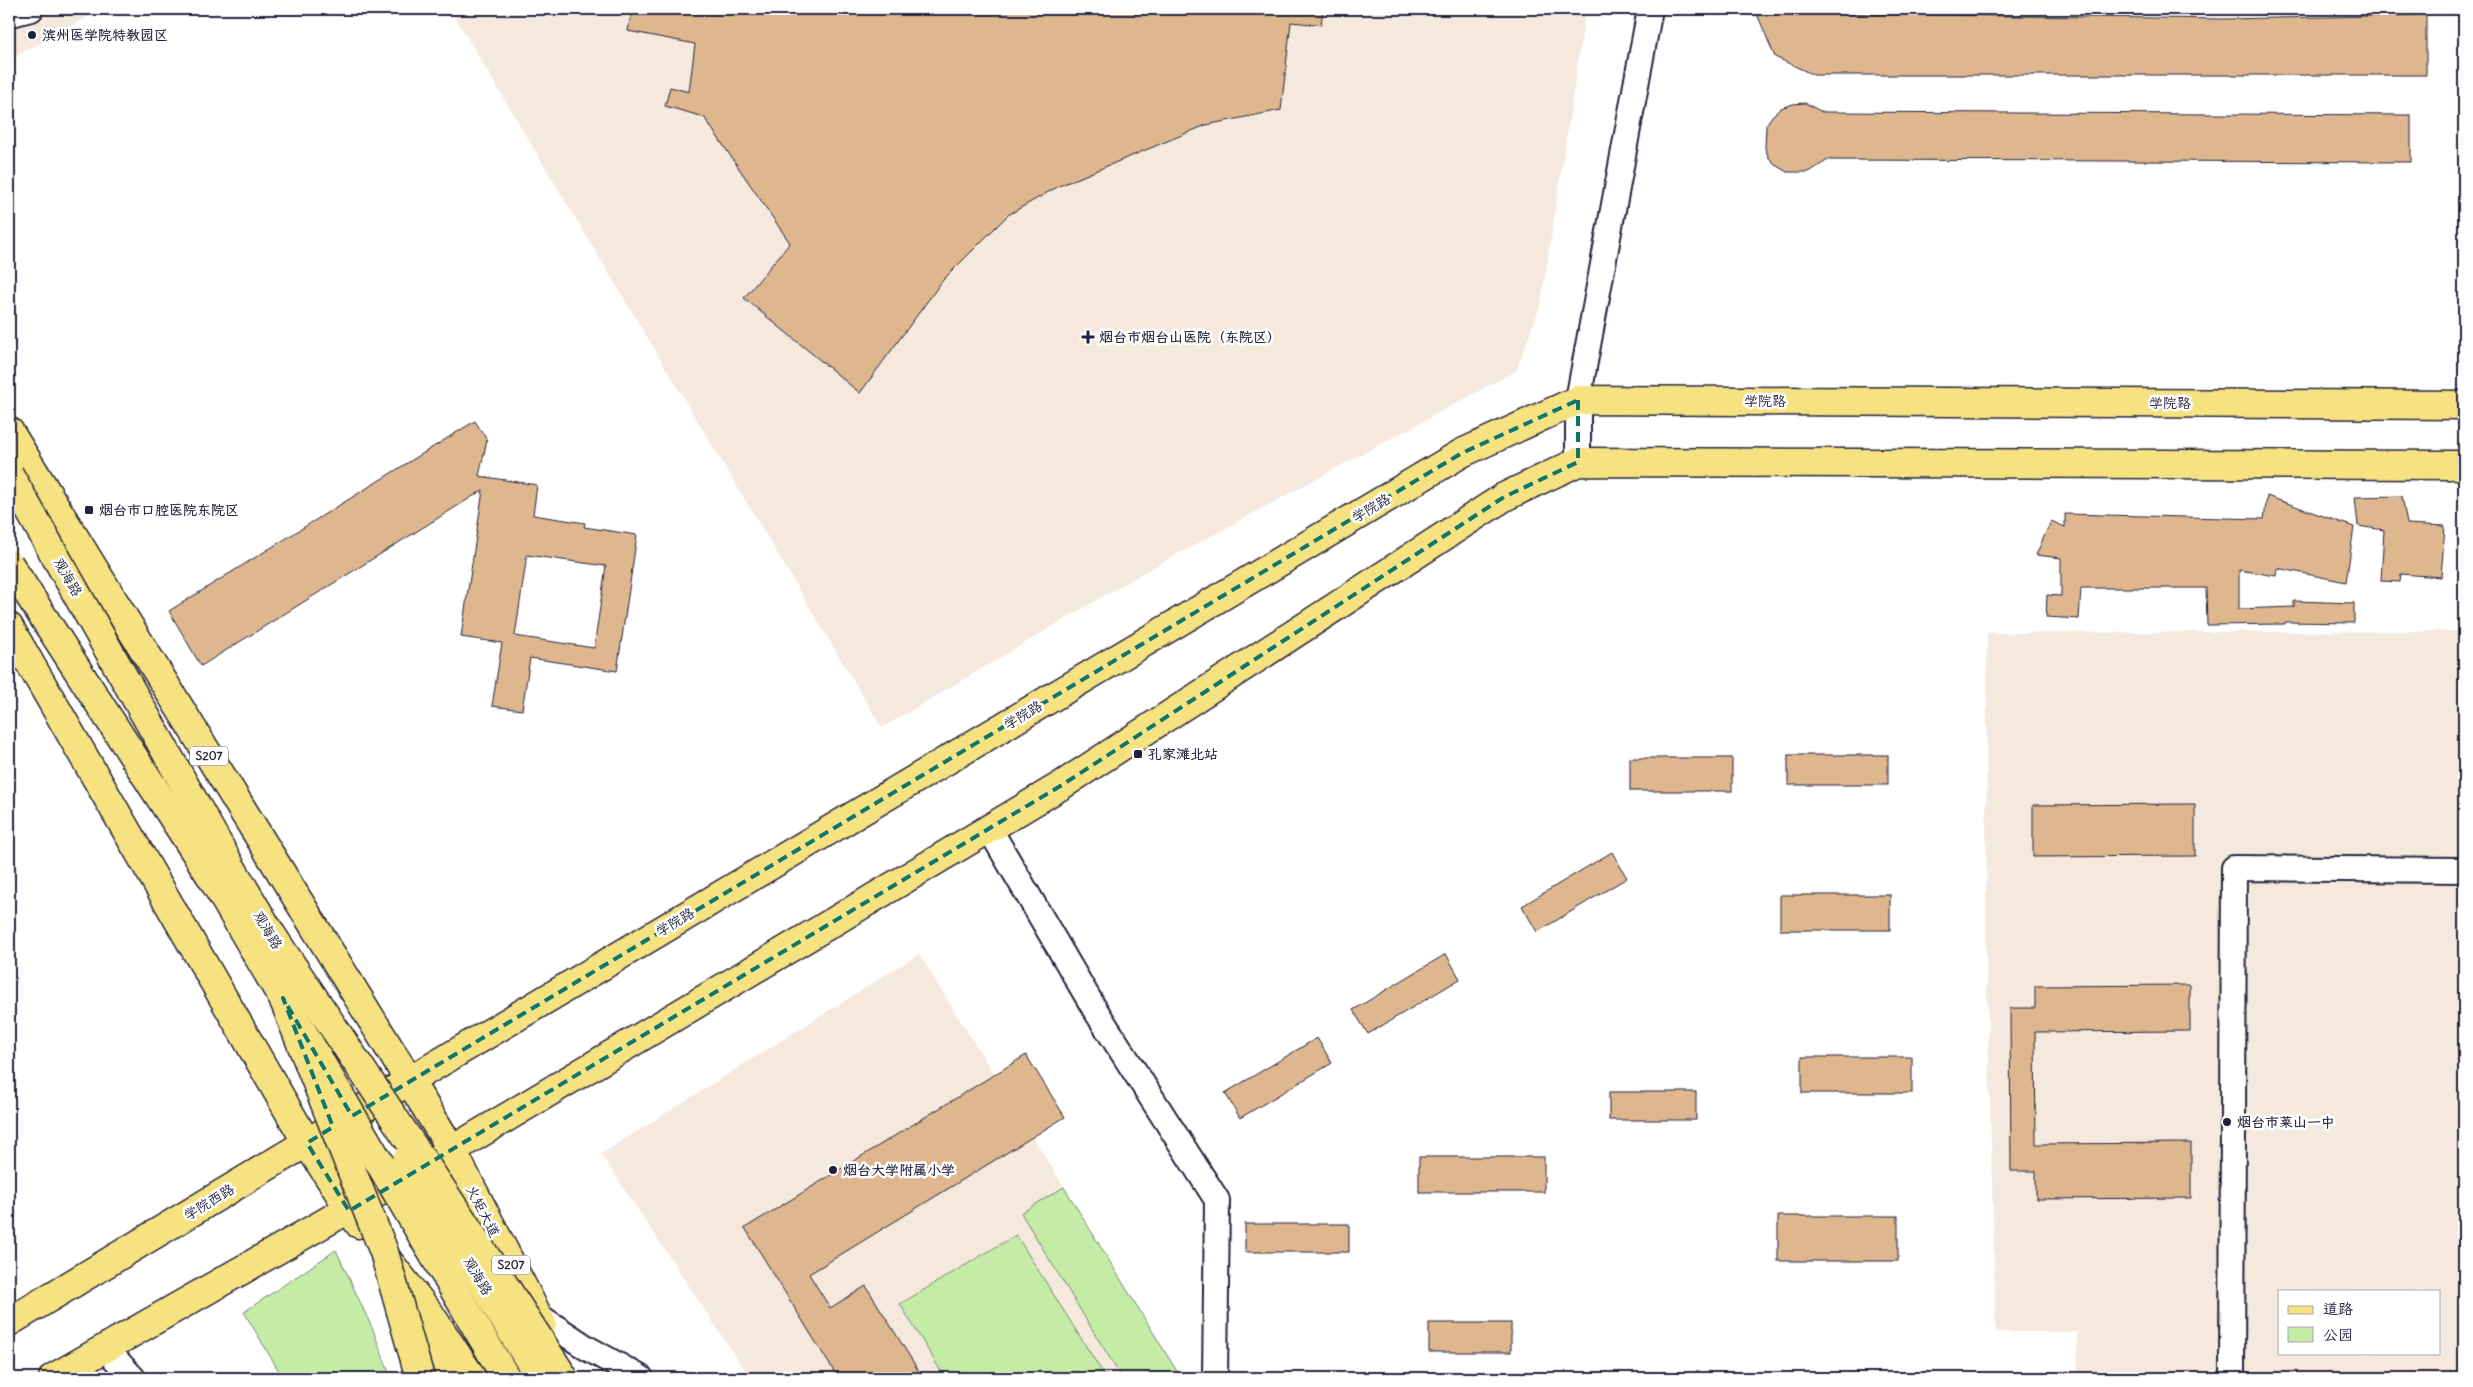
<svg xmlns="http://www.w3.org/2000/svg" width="2473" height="1387" font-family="Delius,'LXGW WenKai TC',sans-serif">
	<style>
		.built { fill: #f5e9dd; fill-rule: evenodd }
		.green { fill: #c5eca7; stroke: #748771 }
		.building { fill: #deb78f; stroke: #22223b; fill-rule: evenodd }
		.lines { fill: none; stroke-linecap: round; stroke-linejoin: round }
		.minor-casing { stroke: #22223b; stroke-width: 28 }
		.major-casing { stroke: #22223b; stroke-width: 31 }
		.highway-casing { stroke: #22223b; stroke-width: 31 }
		.minor { stroke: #fff; stroke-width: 24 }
		.major { stroke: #f7e281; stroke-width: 28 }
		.highway { stroke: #f7e281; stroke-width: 28 }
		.major-bridge-casing { stroke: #22223b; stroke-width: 31; stroke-linecap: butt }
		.highway-bridge-casing { stroke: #22223b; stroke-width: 31; stroke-linecap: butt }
		.major-bridge { stroke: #f7e281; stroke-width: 28 }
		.highway-bridge { stroke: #f7e281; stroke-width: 28 }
		.marked { fill: none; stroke: #0f766e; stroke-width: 4; stroke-dasharray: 10 6; stroke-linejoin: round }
		.poi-dot { fill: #22223b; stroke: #fff; stroke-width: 2 }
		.labels { text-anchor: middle; stroke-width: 5; stroke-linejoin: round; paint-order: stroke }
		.shield { fill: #fff; stroke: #646476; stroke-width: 1 }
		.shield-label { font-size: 12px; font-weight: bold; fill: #22223b }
		.poi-label { font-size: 14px; font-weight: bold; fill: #22223b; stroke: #fff; text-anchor: start }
		.street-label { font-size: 14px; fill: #22223b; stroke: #fff }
	</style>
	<rect width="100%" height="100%" fill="#fff"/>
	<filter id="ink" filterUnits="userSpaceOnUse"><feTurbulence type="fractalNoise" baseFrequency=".02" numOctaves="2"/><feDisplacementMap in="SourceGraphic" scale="10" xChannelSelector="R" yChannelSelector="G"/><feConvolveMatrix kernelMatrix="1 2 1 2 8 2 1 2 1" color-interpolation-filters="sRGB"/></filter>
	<g filter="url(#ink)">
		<g class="built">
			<polygon points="9,9 102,9 9,60"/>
			<polygon points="450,9 1586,9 1541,303 1516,371 1139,575 882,728"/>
			<path d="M2464,631V1378H2078L2077,1332H1996L1986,952L1987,633ZM2279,1291H2439V1353H2279Z"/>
			<polygon points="919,954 1064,1187 1181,1378 750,1378 601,1154"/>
		</g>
		<g class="green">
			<polygon points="1064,1187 1181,1378 1122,1378 1021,1213"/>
			<polygon points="1016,1235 1106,1378 945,1378 900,1304"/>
			<polygon points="336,1250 373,1330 391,1378 283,1378 244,1312"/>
		</g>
		<g class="building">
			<polygon points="632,9 1323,9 1321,25 1291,22 1281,110 1206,125 1059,186 1008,215 943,280 860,393 744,298 790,243 704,117 665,106 670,87 689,92 695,44 628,31"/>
			<polygon points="1755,9 1815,9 1814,13 2223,19 2426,15 2426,75 1814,75 1775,57"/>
			<polygon points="1805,103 1822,112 2411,115 2411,162 1828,160 1809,172 1787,172 1777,166 1769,158 1765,148 1766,125 1772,116 1781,108 1793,104"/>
			<path d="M475,421L487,440L479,476L537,485L533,515L585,523L584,527L637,535L617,671L530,658L522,710L492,706L502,643L461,637L483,490L201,666L169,611ZM527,555L606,566L594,648L515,636Z"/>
			<polygon points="2267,496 2354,527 2346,582 2277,568 2276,576 2239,570 2239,609 2294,607 2294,601 2354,603 2354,623 2285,622 2285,624 2207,625 2206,588 2081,588 2079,619 2046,617 2047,595 2061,596 2061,558 2036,555 2051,521 2065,527 2065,514 2264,519"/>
			<polygon points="2402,496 2407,524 2445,526 2441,577 2401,574 2400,582 2381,581 2384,530 2358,526 2355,497"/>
			<rect x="1788" y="755" width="100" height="30"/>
			<rect x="1630" y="758" width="102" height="33"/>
			<polygon points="2195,804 2195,856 2033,857 2033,805"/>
			<polygon points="1612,852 1627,878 1537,932 1522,906"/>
			<rect x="1780" y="895" width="110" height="35"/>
			<polygon points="1446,954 1460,979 1368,1034 1353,1010"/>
			<polygon points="2190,985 2190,1031 2035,1032 2036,1144 2191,1143 2191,1198 2036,1199 2036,1171 2011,1171 2010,1008 2035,1008 2035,986"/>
			<polygon points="1317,1038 1332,1063 1240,1118 1225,1093"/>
			<polygon points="1026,1055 1065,1117 809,1274 830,1308 866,1286 923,1378 838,1378 745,1228"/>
			<rect x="1802" y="1057" width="110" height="36"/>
			<rect x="1609" y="1092" width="87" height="28"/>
			<rect x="1419" y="1157" width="125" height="35"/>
			<rect x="1778" y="1216" width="120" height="45"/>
			<rect x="1245" y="1224" width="104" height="28"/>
			<rect x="1429" y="1323" width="82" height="29"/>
		</g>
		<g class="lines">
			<defs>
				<g id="minor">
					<polyline points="9,12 15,13 31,9"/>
					<polyline points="1578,462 1578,400 1650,9"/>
					<polyline points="989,828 1094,1008 1217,1200 1215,1378"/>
					<polyline points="537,1315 587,1348 641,1378"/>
					<polyline points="105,1348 133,1378"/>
					<polyline points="2232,1378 2234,868 2464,870"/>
				</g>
				<g id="major">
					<polyline points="9,431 452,1150 542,1324"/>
					<polyline points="9,627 307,1143 359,1224"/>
					<polyline points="386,1258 430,1314 472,1378"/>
					<polyline points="9,1322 409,1081 1462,453 1578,400 2464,405"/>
					<polyline points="53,1378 452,1150 1062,785 1504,497 1578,462 2464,465"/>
				</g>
				<polyline id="highway" points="430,1314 451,1378"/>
			</defs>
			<use href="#minor" class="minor-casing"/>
			<use href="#major" class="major-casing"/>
			<use href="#highway" class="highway-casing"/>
			<use href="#minor" class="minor"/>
			<use href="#major" class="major"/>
			<use href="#highway" class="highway"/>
			<defs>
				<g id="major-bridge">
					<polyline points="9,474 231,867 280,949"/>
					<polyline points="9,564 212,878 506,1378"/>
					<polyline points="407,1159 540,1378"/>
				</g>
				<g id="highway-bridge">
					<polyline points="267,928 461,1218 564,1378"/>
					<polyline points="283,998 384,1252 420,1378"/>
				</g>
			</defs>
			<use href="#major-bridge" class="major-bridge-casing"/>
			<use href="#highway-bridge" class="highway-bridge-casing"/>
			<use href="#major-bridge" class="major-bridge"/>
			<use href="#highway-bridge" class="highway-bridge"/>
		</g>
	</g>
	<path class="marked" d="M1578,400V462L1504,497L1062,785L349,1211L307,1143L333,1127L283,998L352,1116L1462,453Z"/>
	<g class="poi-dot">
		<circle cx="32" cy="35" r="5"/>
		<path d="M1085.5 329.5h5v5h5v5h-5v5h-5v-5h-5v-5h5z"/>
		<rect x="84" y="505" width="10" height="10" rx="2.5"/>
		<rect x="1133" y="749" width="10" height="10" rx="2.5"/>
		<circle cx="2227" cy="1122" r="5"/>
		<circle cx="833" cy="1170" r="5"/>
	</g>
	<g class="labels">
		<g class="shield">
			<rect x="190" y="746.5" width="38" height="19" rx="4"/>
			<rect x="492" y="1255.5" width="38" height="19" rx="4"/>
		</g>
		<g class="shield-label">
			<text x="209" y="760">S207</text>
			<text x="511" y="1269">S207</text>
		</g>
		<g class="poi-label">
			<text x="42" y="40">滨州医学院特教园区</text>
			<text x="1099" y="342">烟台市烟台山医院（东院区）</text>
			<text x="99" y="515">烟台市口腔医院东院区</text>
			<text x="1148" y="759">孔家滩北站</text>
			<text x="2237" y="1127">烟台市莱山一中</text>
			<text x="843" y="1175">烟台大学附属小学</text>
		</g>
		<g class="street-label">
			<text x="1765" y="406">学院路</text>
			<text x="2170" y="408">学院路</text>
			<text transform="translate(1371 508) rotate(-31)" y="5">学院路</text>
			<text transform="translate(68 577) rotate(60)" y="5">观海路</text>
			<text transform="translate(1023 715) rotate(-31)" y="5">学院路</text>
			<text transform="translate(675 922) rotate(-31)" y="5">学院路</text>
			<text transform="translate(268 930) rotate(59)" y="5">观海路</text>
			<text transform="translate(209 1202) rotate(-31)" y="5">学院西路</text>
			<text transform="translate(483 1211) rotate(63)" y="5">火矩大道</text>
			<text transform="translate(478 1276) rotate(59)" y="5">观海路</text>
		</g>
	</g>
	<rect width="2473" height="1387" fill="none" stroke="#fff" stroke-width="30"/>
	<rect x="15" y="15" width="2443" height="1357" fill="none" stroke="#22223b" stroke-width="2" filter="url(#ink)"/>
	<rect x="2278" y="1290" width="162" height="65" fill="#ffffff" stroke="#a7a7b1"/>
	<rect x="2288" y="1306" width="25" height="8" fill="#f7e281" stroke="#a7a7b1"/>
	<text x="2323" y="1314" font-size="15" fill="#22223b">道路</text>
	<rect x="2288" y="1327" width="25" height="15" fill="#c5eca7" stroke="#a7a7b1"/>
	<text x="2323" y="1340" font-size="15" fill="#22223b">公园</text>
</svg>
